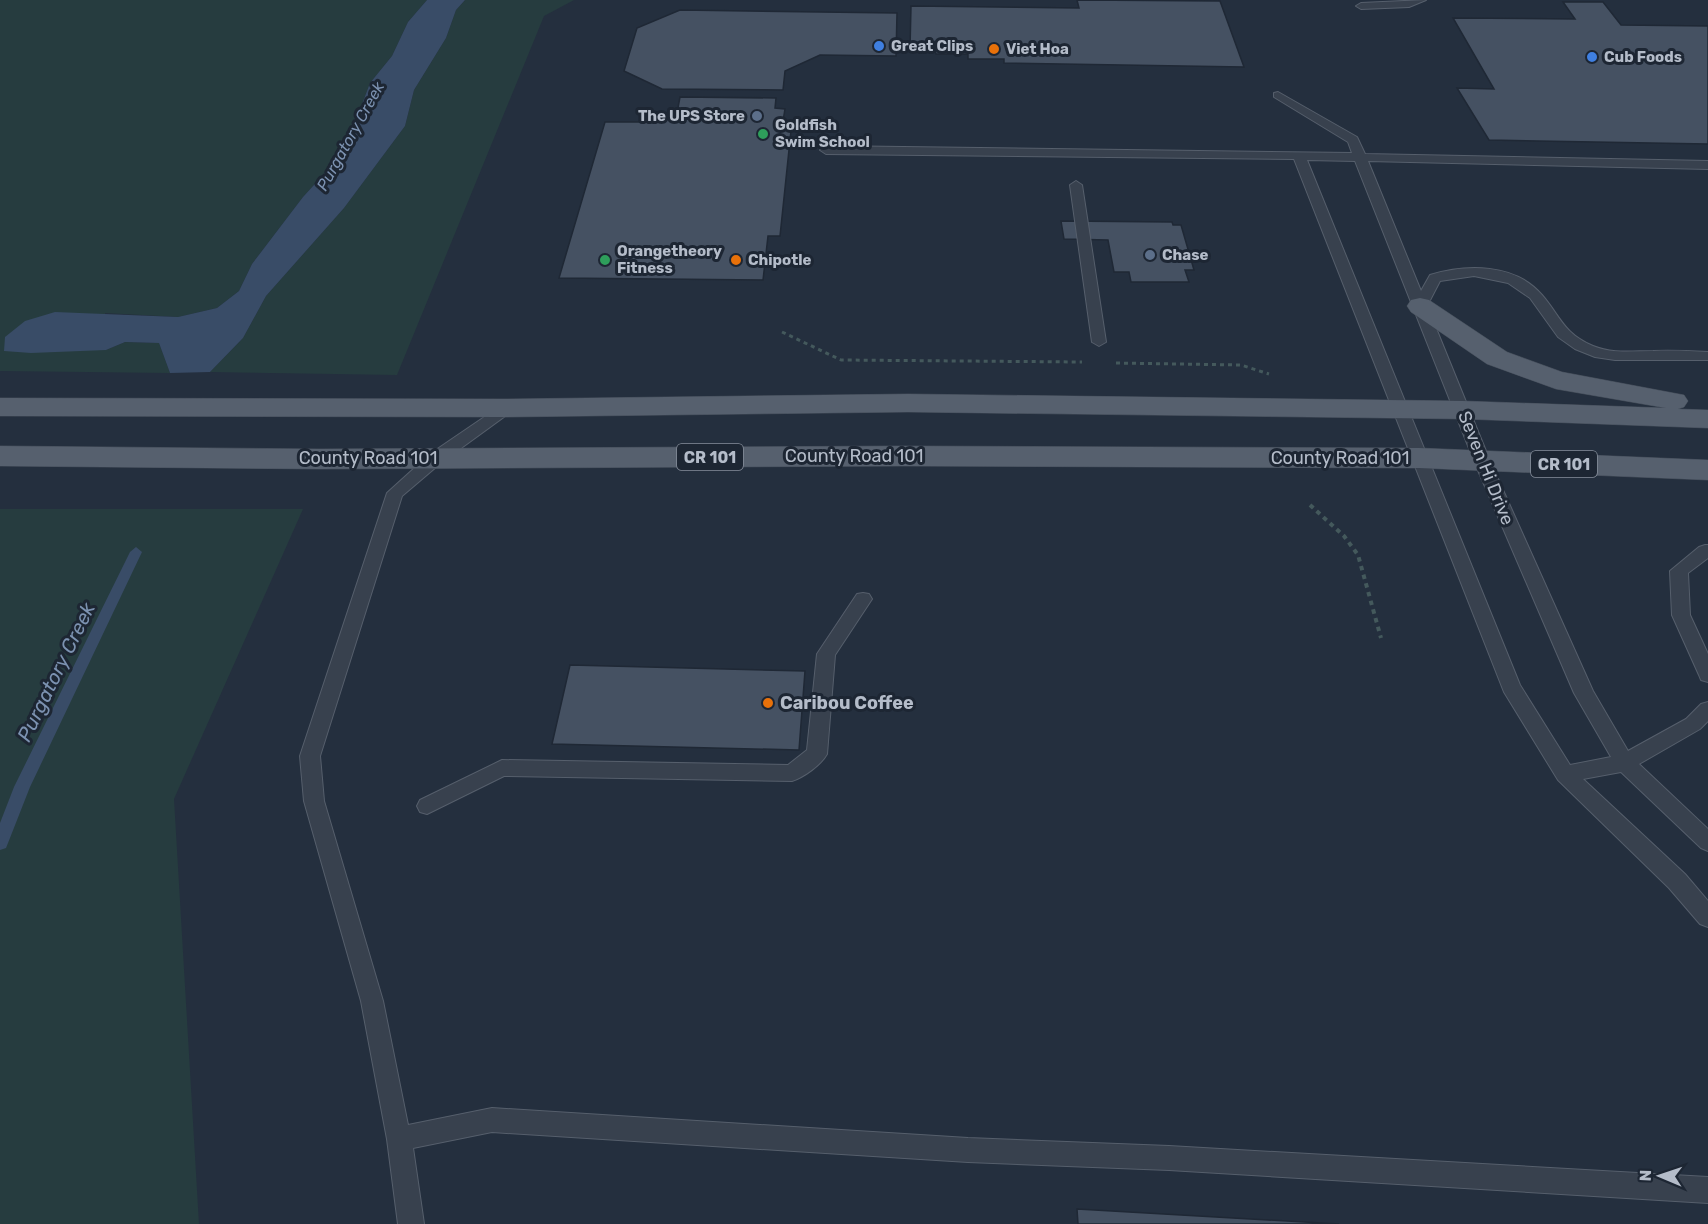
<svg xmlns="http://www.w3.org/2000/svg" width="1708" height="1224" font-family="Rubik,sans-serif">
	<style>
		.green { fill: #263c3f }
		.water { fill: #394c67 }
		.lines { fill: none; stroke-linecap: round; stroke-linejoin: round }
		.stream { fill: #394c67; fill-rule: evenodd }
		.building { fill: #455162; stroke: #1f2835; stroke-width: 1.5 }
		.service-casing { stroke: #565f6c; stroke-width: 2 }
		.primary-casing { stroke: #414a57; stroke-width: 1 }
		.path-far1 { stroke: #44595c; stroke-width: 3; stroke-dasharray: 4 4; stroke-linecap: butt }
		.path { stroke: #44595c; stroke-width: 4; stroke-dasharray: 4.5 4.5; stroke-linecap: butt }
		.service { fill: #38414e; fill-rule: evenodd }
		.primary { fill: #56606e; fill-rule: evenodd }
		.shop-dot { fill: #3f7fe0; stroke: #1d2633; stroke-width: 2 }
		.food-dot { fill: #e8710a; stroke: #1d2633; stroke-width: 2 }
		.service-dot { fill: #5c6f8a; stroke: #1d2633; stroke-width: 2 }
		.leisure-dot { fill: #2e9e5b; stroke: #1d2633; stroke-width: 2 }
		.labels { text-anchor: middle; stroke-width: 6; stroke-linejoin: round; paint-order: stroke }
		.far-poi-label { font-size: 15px; font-weight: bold; fill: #b4bcc9; stroke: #1d2633; text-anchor: start }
		.far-water-label { font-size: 16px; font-style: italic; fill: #7c92b1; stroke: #1d2633 }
		.shield { fill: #1d2633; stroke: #878f9c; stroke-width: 1.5 }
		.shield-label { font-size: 16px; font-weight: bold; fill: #b4bcc9 }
		.street-label { font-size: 18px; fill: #b4bcc9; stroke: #1d2633 }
		.poi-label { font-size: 18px; font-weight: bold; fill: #b4bcc9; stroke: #1d2633; text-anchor: start }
		.water-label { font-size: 20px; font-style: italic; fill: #7c92b1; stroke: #1d2633 }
	</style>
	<rect width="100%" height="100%" fill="#242f3e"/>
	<g class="green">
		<polygon points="0,0 427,0 408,22 392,56 370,83 344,152 303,197 252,264 239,291 217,308 178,317 105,313 106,350 125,342 159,343 170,373 0,371"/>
		<polygon points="465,0 574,0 544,16 397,375 210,372 243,338 266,296 344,208 405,126 414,90 446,38 456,10"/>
		<polygon points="0,509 303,509 174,799 199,1224 0,1224"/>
	</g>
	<polygon class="water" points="427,0 465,0 456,10 446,38 414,90 405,126 344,208 266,296 243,338 210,372 170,373 159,343 125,342 106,350 31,353 4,351 5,337 25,321 55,312 178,317 217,308 239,291 252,264 303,197 344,152 370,83 392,56 408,22"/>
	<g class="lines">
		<polygon class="stream" points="136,547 142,552 30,787 8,843 6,848 0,850 0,823 14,787 130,552"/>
	</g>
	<g class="building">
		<polygon points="1077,0 1220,1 1244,67 1004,63 1004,59 968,59 968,54 936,54 935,50 910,49 911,6 1079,8"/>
		<polygon points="1563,2 1603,2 1621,25 1708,26 1708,144 1489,140 1457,88 1494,89 1453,18 1575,19"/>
		<polygon points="680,10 897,13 896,56 820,55 785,71 783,90 662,89 624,71 637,28"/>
		<polygon points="680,97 776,98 775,108 785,109 783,121 792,121 780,236 768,236 763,280 559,278 605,122 642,122 644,113 677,113"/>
		<polygon points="1061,221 1172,222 1173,225 1181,225 1194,270 1185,270 1189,282 1131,282 1129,272 1114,272 1108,240 1064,239"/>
		<polygon points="570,665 805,671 799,750 552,744"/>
		<polygon points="1077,1209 1339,1224 1078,1224"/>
	</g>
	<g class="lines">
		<defs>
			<g id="service">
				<polygon points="1426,0 1409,7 1361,9 1356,6 1361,3"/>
				<path d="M1278,92L1357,137L1365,154L1708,161V169L1368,161L1421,291L1430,275C1466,264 1515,263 1542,295C1561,317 1563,333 1593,346C1612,354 1632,351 1653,351C1671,350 1690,351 1708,352V360H1615L1595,357L1575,349L1558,337L1530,298L1508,283L1474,276L1440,281L1427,306L1490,461L1593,691L1628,751L1686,719L1701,704L1708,702V721L1700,729L1639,764L1708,829V851L1701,848L1621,772L1583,779L1685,874L1708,901V927L1700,924L1669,888L1558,780L1504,692L1294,159L826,154L820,150L826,146L1352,153L1348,142L1274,97V93ZM1307,160L1355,161L1474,461L1574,693L1611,757L1570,765L1520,685Z"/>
				<polygon points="1076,181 1082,185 1106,342 1099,346 1092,342 1070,185"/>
				<polygon points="507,403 512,405 515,408 512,411 442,462 402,496 320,756 324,801 383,1001 408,1125 492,1108 968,1138 1169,1146 1708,1177 1708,1203 1169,1170 968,1162 492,1132 413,1148 424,1224 398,1224 387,1139 361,1001 304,801 300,756 387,493 430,454 502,405"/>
				<polygon points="1705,545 1708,545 1708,558 1688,573 1690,615 1708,654 1708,682 1701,680 1699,675 1672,615 1670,571 1699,547"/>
				<path d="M863,593L869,594L872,599L835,655L827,754C821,765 804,777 792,781L504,776L427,814L420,812L417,806L420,800L502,760L788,765L807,750L817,654L857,594Z"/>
			</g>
			<g id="primary">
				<polygon points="1420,298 1429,300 1507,352 1562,372 1684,395 1688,401 1684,407 1678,409 1708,410 1708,428 1463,419 908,412 507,417 0,416 0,398 507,399 908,394 1463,401 1666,408 1556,389 1487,364 1411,312 1407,306 1411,300"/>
				<polygon points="0,446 320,449 903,446 1419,448 1708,460 1708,480 1419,468 903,466 320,469 0,466"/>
			</g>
		</defs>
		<use href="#service" class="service-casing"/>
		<use href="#primary" class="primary-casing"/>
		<g class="path-far1">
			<polyline points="782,332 841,360 1082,362"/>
			<polyline points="1116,363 1241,365 1269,374"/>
		</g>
		<polyline class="path" points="1310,505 1344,536 1358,555 1381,638"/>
		<use href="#service" class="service"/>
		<use href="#primary" class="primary"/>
	</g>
	<g class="shop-dot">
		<circle cx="879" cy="46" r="6"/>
		<circle cx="1592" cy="57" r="6"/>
	</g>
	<g class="food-dot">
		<circle cx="994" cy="49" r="6"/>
		<circle cx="736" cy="260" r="6"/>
		<circle cx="768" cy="703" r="6"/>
	</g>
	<g class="service-dot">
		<circle cx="757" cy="116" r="6"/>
		<circle cx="1150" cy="255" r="6"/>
	</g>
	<g class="leisure-dot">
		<circle cx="763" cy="134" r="6"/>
		<circle cx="605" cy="260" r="6"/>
	</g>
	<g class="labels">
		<g class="far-poi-label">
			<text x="891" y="51">Great Clips</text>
			<text x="1006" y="54">Viet Hoa</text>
			<text x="1604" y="62">Cub Foods</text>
			<text x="745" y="121" text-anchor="end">The UPS Store</text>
			<text x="775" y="130">Goldfish<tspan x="775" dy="17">Swim School</tspan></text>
			<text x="617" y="256">Orangetheory<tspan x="617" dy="17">Fitness</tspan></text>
			<text x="1162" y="260">Chase</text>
			<text x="748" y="265">Chipotle</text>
		</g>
		<g class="far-water-label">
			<text transform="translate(350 136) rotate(-61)" y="6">Purgatory Creek</text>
		</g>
		<g class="shield">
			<rect x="677" y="444" width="66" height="26" rx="4.5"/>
			<rect x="1531" y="451" width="66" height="26" rx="4.5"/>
		</g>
		<g class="shield-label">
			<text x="710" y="463">CR 101</text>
			<text x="1564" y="470">CR 101</text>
		</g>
		<g class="street-label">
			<text x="854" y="462">County Road 101</text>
			<text x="368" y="464">County Road 101</text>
			<text x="1340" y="464">County Road 101</text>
			<text transform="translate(1486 468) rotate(68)" y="6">Seven Hi Drive</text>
		</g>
		<g class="poi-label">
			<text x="780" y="709">Caribou Coffee</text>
		</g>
		<g class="water-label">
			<text transform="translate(56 672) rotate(-64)" y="7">Purgatory Creek</text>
		</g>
	</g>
	<g transform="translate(1660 1176) rotate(272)" stroke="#1d2633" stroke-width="4.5" paint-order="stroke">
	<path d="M0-4.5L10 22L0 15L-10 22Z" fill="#b4bcc9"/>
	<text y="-9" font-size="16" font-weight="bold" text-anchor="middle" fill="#b4bcc9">N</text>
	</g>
</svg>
